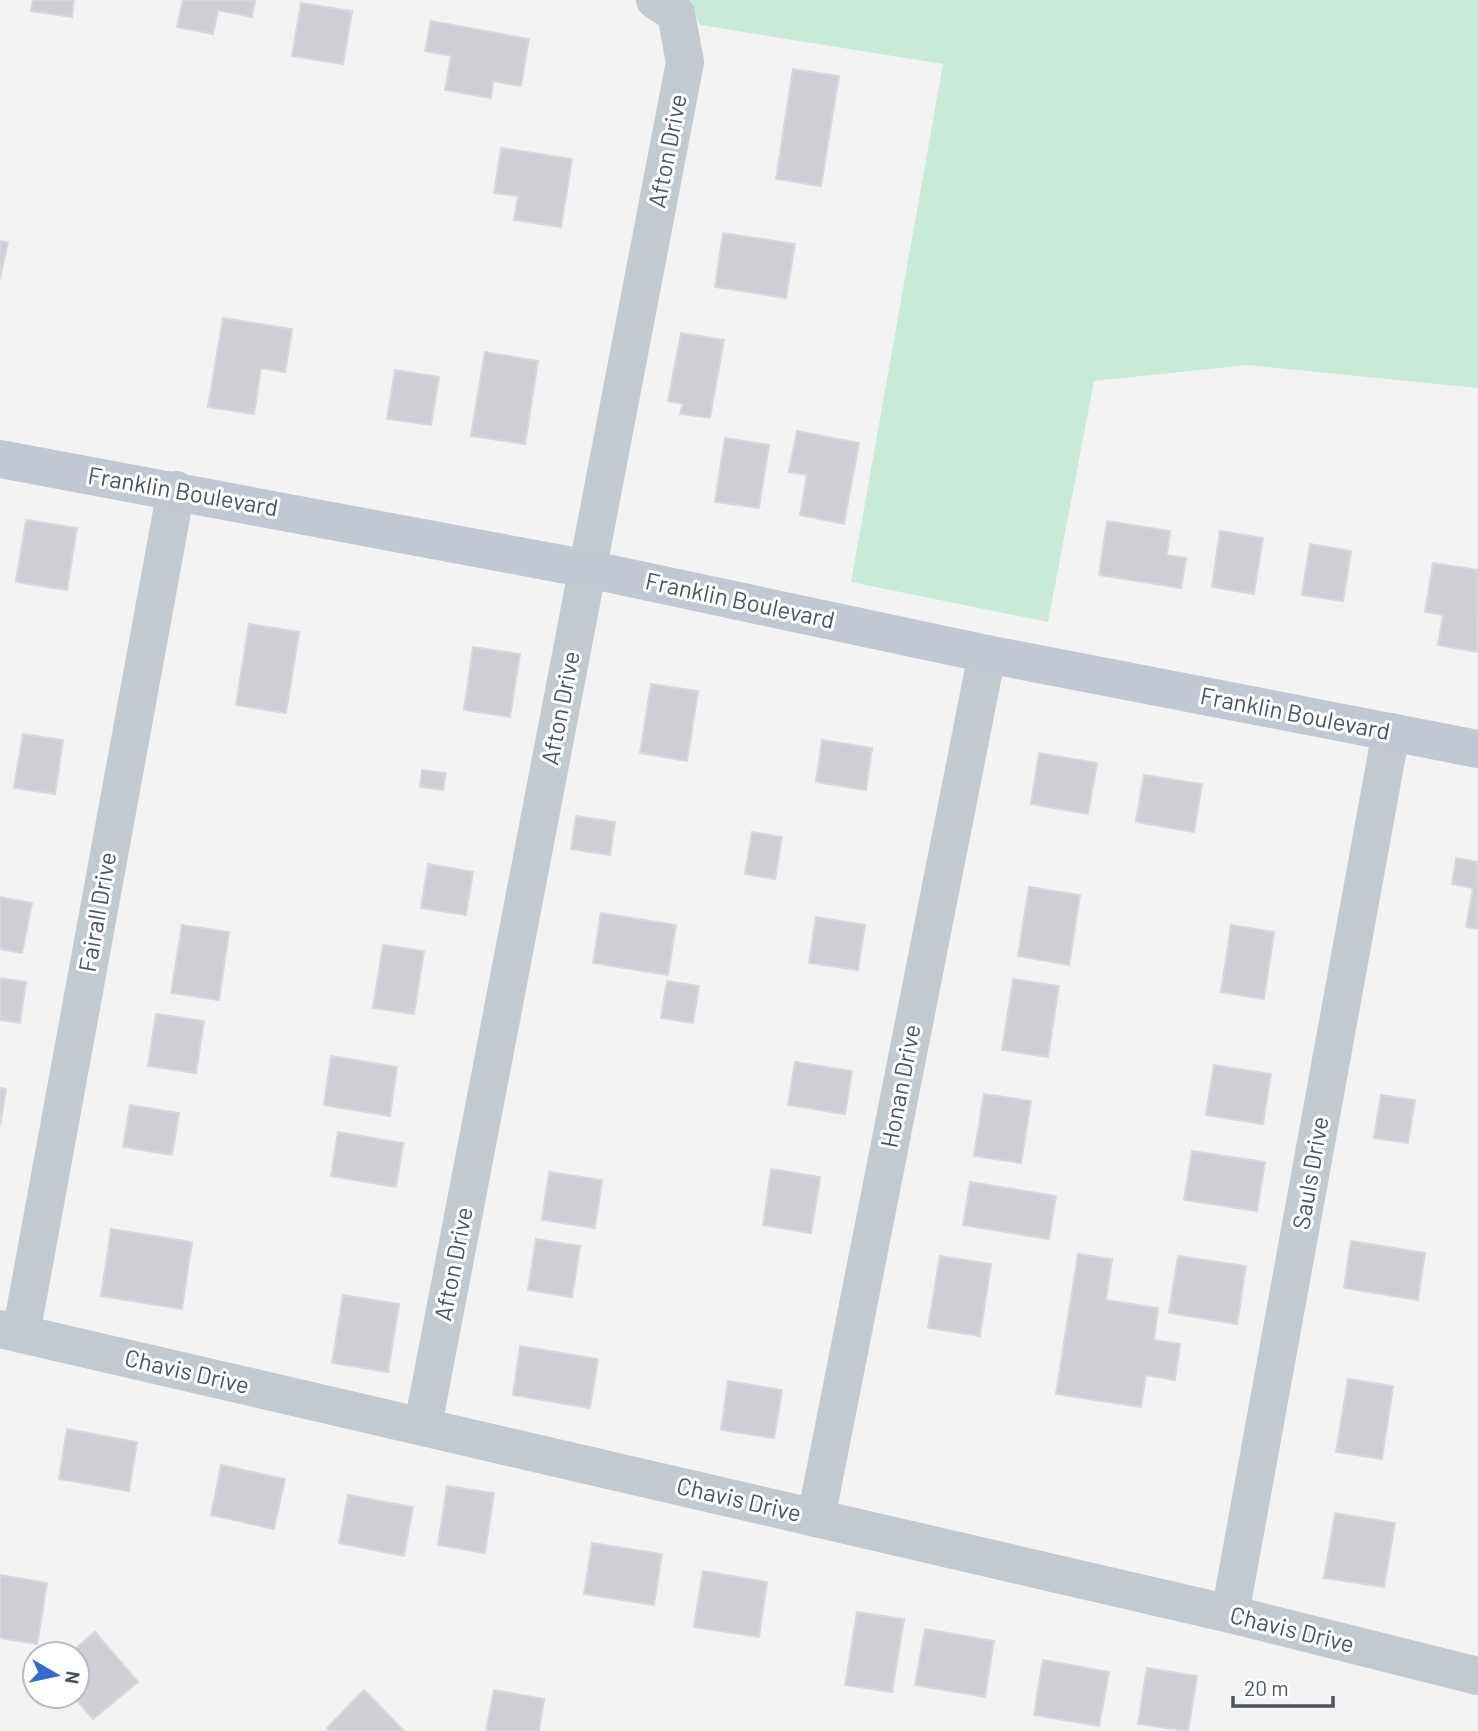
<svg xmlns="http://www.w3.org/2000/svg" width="1478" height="1731" font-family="Barlow,sans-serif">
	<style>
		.green { fill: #c7ebd8 }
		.building { fill: #cdcfd4; stroke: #d7d8dd; stroke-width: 2 }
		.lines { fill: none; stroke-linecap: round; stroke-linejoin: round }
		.street { stroke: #c2c9cf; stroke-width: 38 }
		.secondary { stroke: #c1c8d1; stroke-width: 38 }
		.labels { text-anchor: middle; stroke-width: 6; stroke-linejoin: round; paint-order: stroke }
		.street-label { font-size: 24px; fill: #4c545e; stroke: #fff }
	</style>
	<rect width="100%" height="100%" fill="#f4f3f3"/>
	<polygon class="green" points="689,0 1478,0 1478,388 1247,365 1094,381 1048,622 851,582 943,64 700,25"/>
	<g class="building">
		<polygon points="33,0 74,0 72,17 31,11"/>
		<polygon points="183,0 255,0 252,17 218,10 213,34 177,27"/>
		<polygon points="301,3 352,11 343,64 292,56"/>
		<polygon points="431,21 529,39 521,86 493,81 491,98 445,90 451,56 425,51"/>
		<polygon points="793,69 839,76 821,186 776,179"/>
		<polygon points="501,148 572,159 561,227 514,220 518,196 494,193"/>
		<polygon points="723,233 795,244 786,298 715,287"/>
		<polygon points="0,241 8,242 0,279"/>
		<polygon points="223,318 292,329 285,372 261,368 254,414 208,407"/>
		<polygon points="681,333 724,340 710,418 680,414 683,404 668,401"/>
		<polygon points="485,352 538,361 525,444 471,436"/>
		<polygon points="395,370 439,377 431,425 387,419"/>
		<polygon points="797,431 859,443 844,524 800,515 807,475 789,472"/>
		<polygon points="725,438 769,445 759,508 715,502"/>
		<polygon points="26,520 77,528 67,590 16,582"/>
		<polygon points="1107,521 1170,531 1167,555 1186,558 1181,588 1099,575"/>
		<polygon points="1220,531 1263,538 1254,594 1212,587"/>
		<polygon points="1310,544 1351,551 1343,601 1302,595"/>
		<polygon points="1433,563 1478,570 1477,652 1438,645 1443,615 1425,612"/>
		<polygon points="249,624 299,632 286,713 236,705"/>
		<polygon points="473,647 520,654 510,717 464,710"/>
		<polygon points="651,684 698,691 687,761 640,753"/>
		<polygon points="23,734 63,740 55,794 14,788"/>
		<polygon points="822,740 872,748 866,790 816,782"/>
		<polygon points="1039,753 1097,763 1088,814 1031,804"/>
		<polygon points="422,770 446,773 443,790 420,787"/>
		<polygon points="1144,775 1202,784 1194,832 1136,822"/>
		<polygon points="576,816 615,822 610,855 571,849"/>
		<polygon points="752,832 782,837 775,879 745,874"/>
		<polygon points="1456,858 1478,862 1478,929 1466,927 1473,888 1452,884"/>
		<polygon points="428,864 473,872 466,915 421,908"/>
		<polygon points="1029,887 1080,895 1069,965 1018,956"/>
		<polygon points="0,897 32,903 22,953 0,949"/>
		<polygon points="601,913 676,925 668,975 593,963"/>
		<polygon points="816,917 865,925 858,970 809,963"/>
		<polygon points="182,925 229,932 219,1000 171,993"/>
		<polygon points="1231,925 1274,932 1264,999 1221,992"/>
		<polygon points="383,945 424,951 414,1014 373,1008"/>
		<polygon points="0,978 26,982 20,1023 0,1020"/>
		<polygon points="1013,979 1059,986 1048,1057 1002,1050"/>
		<polygon points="667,981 699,986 693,1023 661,1018"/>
		<polygon points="156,1014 204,1021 196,1073 148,1066"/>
		<polygon points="331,1056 397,1067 390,1116 324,1105"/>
		<polygon points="795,1062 852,1071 845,1114 788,1105"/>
		<polygon points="1214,1065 1271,1074 1263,1124 1206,1115"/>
		<polygon points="0,1088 6,1089 0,1126"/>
		<polygon points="984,1094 1031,1101 1021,1163 974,1156"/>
		<polygon points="1381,1095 1415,1100 1408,1143 1374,1138"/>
		<polygon points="130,1105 179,1113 172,1155 123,1147"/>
		<polygon points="338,1132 403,1143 396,1187 331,1176"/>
		<polygon points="1192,1151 1265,1162 1257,1211 1184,1200"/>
		<polygon points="771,1169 820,1177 811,1233 763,1225"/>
		<polygon points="549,1172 602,1180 595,1228 542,1220"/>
		<polygon points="970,1182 1056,1196 1049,1239 963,1225"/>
		<polygon points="111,1229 192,1242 182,1309 101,1296"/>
		<polygon points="536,1239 580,1246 572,1297 528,1290"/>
		<polygon points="1351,1241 1425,1253 1418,1300 1344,1288"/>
		<polygon points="1078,1254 1112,1259 1106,1300 1158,1308 1154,1340 1180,1344 1175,1380 1146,1375 1141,1407 1056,1394"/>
		<polygon points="940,1256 991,1264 980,1336 928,1328"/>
		<polygon points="1178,1256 1246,1266 1237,1324 1169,1313"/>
		<polygon points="343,1295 399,1304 388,1372 332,1363"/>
		<polygon points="520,1346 598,1359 590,1408 513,1395"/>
		<polygon points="1348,1379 1393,1386 1382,1459 1336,1452"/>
		<polygon points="728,1381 782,1390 774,1438 721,1430"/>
		<polygon points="67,1429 137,1442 129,1491 59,1479"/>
		<polygon points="221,1465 285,1479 274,1529 211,1515"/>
		<polygon points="447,1486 494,1493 485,1553 438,1545"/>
		<polygon points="348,1495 413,1507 404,1556 339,1543"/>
		<polygon points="1335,1513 1395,1523 1384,1587 1324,1578"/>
		<polygon points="592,1543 662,1554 654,1605 584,1594"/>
		<polygon points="703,1571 767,1582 759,1637 694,1627"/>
		<polygon points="0,1575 47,1583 37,1644 0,1638"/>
		<polygon points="857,1612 904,1619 892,1692 845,1685"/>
		<polygon points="925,1629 994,1641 985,1697 915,1685"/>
		<polygon points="95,1632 138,1682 93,1719 73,1696 77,1696 77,1654 69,1654"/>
		<polygon points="1043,1660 1109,1672 1099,1726 1034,1715"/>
		<polygon points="1147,1668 1197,1676 1188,1731 1138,1724"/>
		<polygon points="364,1690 404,1731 330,1731 327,1728"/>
		<polygon points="494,1690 544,1699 539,1731 486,1731"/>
	</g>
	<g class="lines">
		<g class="street">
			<polyline points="0,1329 1230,1614 1478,1676"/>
			<polyline points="21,1334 176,490"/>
			<polyline points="423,1425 685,62 676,14 655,0"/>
			<polyline points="816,1518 987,654"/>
			<polyline points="1230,1614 1391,732"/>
		</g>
		<polyline class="secondary" points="0,459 588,569 987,654 1478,749"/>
	</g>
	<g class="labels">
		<g class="street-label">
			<text transform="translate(668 151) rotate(-79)" y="8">Afton Drive</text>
			<text transform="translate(183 492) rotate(10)" y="8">Franklin Boulevard</text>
			<text transform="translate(740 601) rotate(12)" y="8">Franklin Boulevard</text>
			<text transform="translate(561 708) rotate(-79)" y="8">Afton Drive</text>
			<text transform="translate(1295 714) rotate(11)" y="8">Franklin Boulevard</text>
			<text transform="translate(98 912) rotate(-80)" y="8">Fairall Drive</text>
			<text transform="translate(901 1086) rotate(-79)" y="8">Honan Drive</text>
			<text transform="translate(1311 1173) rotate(-80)" y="8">Sauls Drive</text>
			<text transform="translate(454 1264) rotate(-79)" y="8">Afton Drive</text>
			<text transform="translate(187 1372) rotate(13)" y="8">Chavis Drive</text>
			<text transform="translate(739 1500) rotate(13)" y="8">Chavis Drive</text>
			<text transform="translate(1292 1630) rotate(14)" y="8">Chavis Drive</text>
		</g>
	</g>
	<g transform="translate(56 1675) rotate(99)"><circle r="33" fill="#ffffff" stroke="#b7bbbf" stroke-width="2"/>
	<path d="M0-5L12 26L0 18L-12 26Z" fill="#316cd0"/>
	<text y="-10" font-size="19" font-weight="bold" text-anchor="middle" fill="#4c545e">N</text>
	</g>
	<path d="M1233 1696v10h100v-10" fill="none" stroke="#4c545e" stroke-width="3.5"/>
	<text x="1244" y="1696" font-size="21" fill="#4c545e" stroke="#ffffff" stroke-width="5" paint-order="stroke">20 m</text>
</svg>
